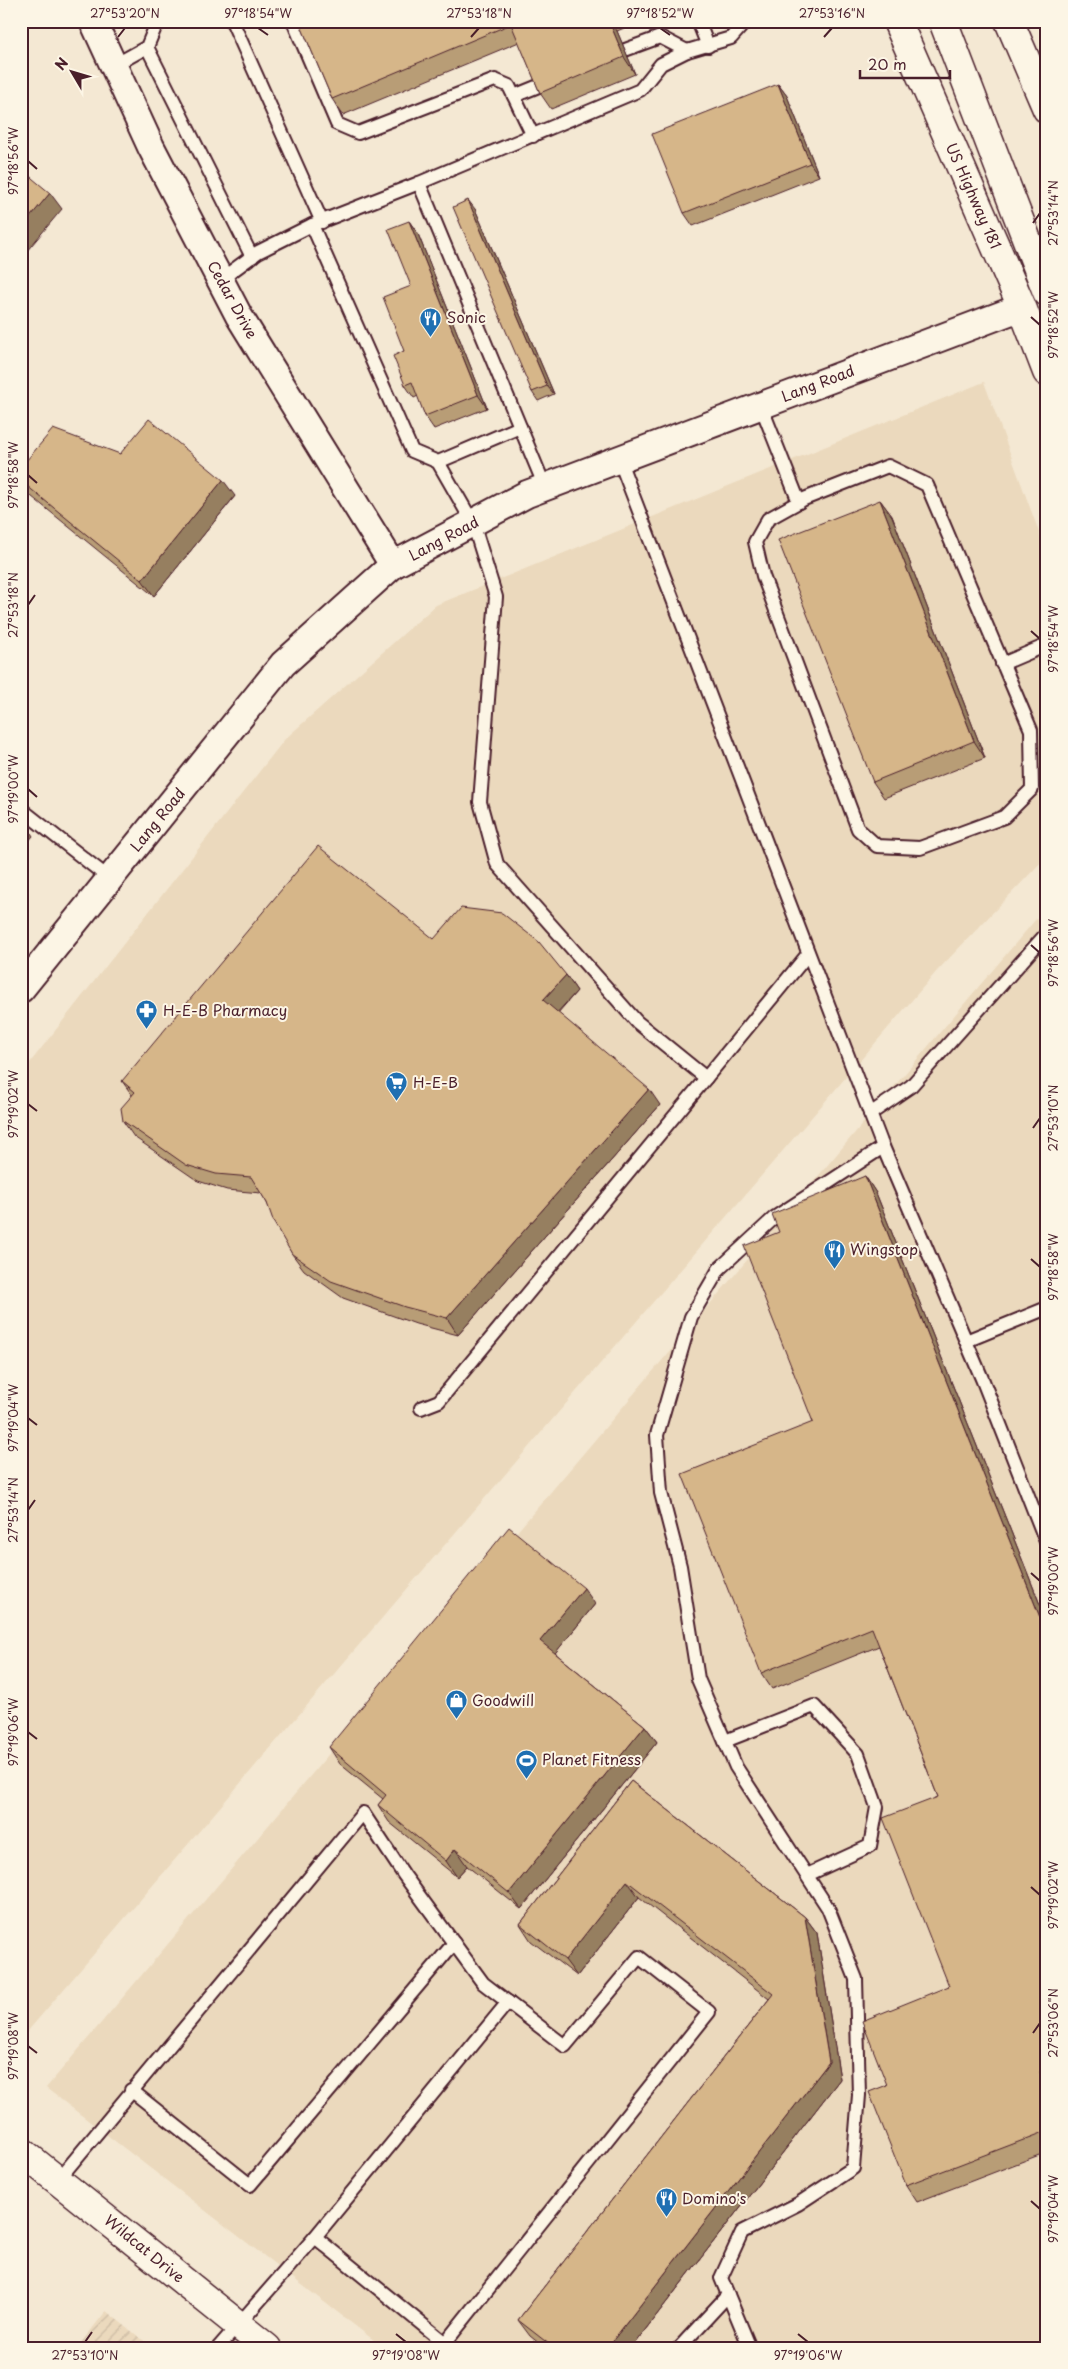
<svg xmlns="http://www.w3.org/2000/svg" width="1068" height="2369" font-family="'Playpen Sans',sans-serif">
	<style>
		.built { fill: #ebd9bd }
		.industrial { fill: url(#industrial-furrows) }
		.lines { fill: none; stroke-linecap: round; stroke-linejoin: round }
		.service-casing { stroke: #4a1f2b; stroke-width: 16 }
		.minor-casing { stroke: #4a1f2b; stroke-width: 30 }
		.secondary-casing { stroke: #4a1f2b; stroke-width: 31 }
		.motorway-casing { stroke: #4a1f2b; stroke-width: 31 }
		.service { stroke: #fcf5e5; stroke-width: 12 }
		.minor { stroke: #fcf5e5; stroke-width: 26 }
		.secondary { stroke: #fcf5e5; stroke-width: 28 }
		.motorway { stroke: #fcf5e5; stroke-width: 28 }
		.wall { fill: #b89d76; stroke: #4a1f2b }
		.shaded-wall { fill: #967f60; stroke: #4a1f2b }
		.building { fill: #d6b689; stroke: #4a1f2b }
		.ticks { fill: none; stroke: #4a1f2b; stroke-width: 2 }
		.labels { text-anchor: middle; stroke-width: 4; stroke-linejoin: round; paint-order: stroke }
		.street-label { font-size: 15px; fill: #4a1f2b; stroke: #fcf5e5 }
		.poi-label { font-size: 15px; fill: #4a1f2b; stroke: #fcf5e5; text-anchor: start }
		.neatline { fill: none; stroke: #4a1f2b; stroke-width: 2 }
		.ticks-label { font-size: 12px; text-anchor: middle; fill: #4a1f2b }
	</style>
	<defs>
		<pattern id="industrial-furrows" width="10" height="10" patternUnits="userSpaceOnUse" patternTransform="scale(1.25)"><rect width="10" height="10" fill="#ebd9bd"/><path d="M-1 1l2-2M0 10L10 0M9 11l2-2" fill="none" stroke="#cbbaa3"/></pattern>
	</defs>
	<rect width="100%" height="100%" fill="#f4e8d3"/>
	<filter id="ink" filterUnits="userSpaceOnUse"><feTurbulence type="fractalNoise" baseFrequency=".02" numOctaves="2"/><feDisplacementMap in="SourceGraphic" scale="10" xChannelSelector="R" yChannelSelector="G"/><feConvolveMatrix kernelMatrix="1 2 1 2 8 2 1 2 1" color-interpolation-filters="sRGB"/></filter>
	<g filter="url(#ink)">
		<g class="built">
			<polygon points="984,382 1047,554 1047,856 937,971 21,2039 21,1074 285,739 436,605"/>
			<polygon points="1047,906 1047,2348 384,2348 46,2088"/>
		</g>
		<polygon class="industrial" points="106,2311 153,2348 77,2348"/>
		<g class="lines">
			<defs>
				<g id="service">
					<polyline points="232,21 322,222"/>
					<polyline points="293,21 337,124 358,133 495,80 509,86 533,136"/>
					<polyline points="698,21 708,46"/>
					<polyline points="147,47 252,257"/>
					<polyline points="625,50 660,37 687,51"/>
					<polyline points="113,66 147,47 156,25 165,21"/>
					<polyline points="514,96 541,85"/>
					<polyline points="419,183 640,90 661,64 687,51 731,38 746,21"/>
					<polyline points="220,280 258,252 312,225"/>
					<polyline points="761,406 799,502"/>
					<polyline points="619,459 881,1142 983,1381 1047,1544"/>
					<polyline points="438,462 520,427"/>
					<polygon points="888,466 927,485 1031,730 1032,789 1004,817 920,848 877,846 858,829 763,576 755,542 768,519 804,499"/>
					<polyline points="545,487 419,183 312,225 412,451 438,462 473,523 496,597 480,802 497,864 637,1022 706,1078 808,954"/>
					<polyline points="1002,664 1047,645"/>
					<polyline points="21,809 110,879"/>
					<polyline points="870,1114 911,1086 1047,933"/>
					<polyline points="966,1341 1047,1308"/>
					<polyline points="421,1408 439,1401 706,1078"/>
					<polyline points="725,1741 814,1706 858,1754 877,1807 870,1846 807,1875"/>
					<polyline points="131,2090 250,2185 454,1943"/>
					<polyline points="58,2180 363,1813 404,1875 483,1983 565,2046 639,1957 709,2012 441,2348"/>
					<polyline points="315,2237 450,2347"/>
					<polyline points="218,2348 315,2237 508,2002"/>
					<polyline points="679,2348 728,2295"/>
					<polyline points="750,2348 721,2278 742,2232 798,2204 853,2168 859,2095 856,1979 828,1908 736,1767 698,1679 680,1566 661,1493 657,1435 691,1317 719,1269 774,1218 883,1147"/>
				</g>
				<g id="minor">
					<polyline points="93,21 151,147 239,316 393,565"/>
					<polyline points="21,989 283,664 393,565 527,494 1022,307"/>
				</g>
				<g id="secondary">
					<polyline points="897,21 1022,307 1047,372"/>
					<polyline points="21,2151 267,2348"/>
				</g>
				<g id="motorway">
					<polyline points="943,21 1047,292"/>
					<polyline points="1009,21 1047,109"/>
				</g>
			</defs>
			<use href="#service" class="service-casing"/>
			<use href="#minor" class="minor-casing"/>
			<use href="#secondary" class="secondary-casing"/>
			<use href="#motorway" class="motorway-casing"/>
			<use href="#service" class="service"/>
			<use href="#minor" class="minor"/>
			<use href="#secondary" class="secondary"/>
			<use href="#motorway" class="motorway"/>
		</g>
		<g class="wall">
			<polygon points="299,21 641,21 617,31 635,74 551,109 540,93 519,42 343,115 332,99"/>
			<polygon points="778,84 787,96 819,176 693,226 684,213"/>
			<polygon points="475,209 554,394 538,401 532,392"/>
			<polygon points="409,221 418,234 487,408 434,429 425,416 418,396 414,398 405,385 404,351 411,286"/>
			<polygon points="120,454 235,496 154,596 26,492 21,485 21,467"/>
			<polygon points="880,500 892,516 985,758 884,798 873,782"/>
			<polygon points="434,939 566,975 577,991 558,1013 660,1105 458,1335 416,1324 343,1298 304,1270 292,1254 267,1203 261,1193 227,1190 198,1181 134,1137 123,1121 132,1095 122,1081"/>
			<polygon points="865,1176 876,1193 1047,1622 1047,2152 917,2202 906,2185 887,2085 949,1986 938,1797 879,1646 772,1689 761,1673 813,1422 779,1232"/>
			<polygon points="595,1604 555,1653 645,1726 657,1742 521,1909 467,1866 457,1877 389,1822 378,1805 383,1799 340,1764 329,1747"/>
			<polygon points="631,1781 805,1917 817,1933 840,2079 631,2348 545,2348 530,2336 518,2320 769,1999 639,1897 577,1976 531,1941 520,1924"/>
		</g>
		<g class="shaded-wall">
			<polygon points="609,21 611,21 617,31 635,74 624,57"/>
			<polygon points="778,84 787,96 819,176 810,163"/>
			<polygon points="50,193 62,209 21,258 21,228"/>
			<polygon points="468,200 475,209 554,394 547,386"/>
			<polygon points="409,221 418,234 487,408 478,395"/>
			<polygon points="223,480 235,496 154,596 142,580"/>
			<polygon points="880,500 892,516 985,758 974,741"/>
			<polygon points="22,819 33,836 21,850 21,820"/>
			<polygon points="566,975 577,991 554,1016 543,1000"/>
			<polygon points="649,1089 660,1105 458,1335 447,1318"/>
			<polygon points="865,1176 876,1193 1047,1622 1047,1635"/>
			<polygon points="584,1588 595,1604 552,1657 540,1641"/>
			<polygon points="645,1726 657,1742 521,1909 509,1893"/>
			<polygon points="455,1849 467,1866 457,1877 446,1861"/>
			<polygon points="627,1881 639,1897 577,1976 565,1960"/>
			<polygon points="805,1917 817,1933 840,2079 631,2348 607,2348 829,2062"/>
			<polygon points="1047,2060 1047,2094 1040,2072"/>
		</g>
		<g class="building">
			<polygon points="299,21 609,21 624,57 540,93 511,24 332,99"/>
			<polygon points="778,84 810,163 684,213 652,134"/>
			<polygon points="21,169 50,193 21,228"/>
			<polygon points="468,200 547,386 532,392 453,207"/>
			<polygon points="409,221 478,395 425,416 412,382 405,385 393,356 404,351 383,297 411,286 388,229"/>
			<polygon points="149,419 223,480 142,580 21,481 21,467 53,429 120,454"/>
			<polygon points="880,500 974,741 873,782 778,540"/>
			<polygon points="318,846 434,939 461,908 502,913 539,942 566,975 543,1000 649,1089 447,1318 405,1307 331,1281 292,1254 274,1223 267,1203 251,1177 216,1174 186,1165 123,1121 121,1108 135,1092 122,1081"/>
			<polygon points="865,1176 1047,1635 1047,2060 1040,2072 1047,2094 1047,2131 906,2185 869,2092 887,2085 862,2021 949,1986 883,1818 938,1797 872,1628 761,1673 682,1474 813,1422 744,1246 779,1232 772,1214"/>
			<polygon points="509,1527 584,1588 540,1641 645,1726 509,1893 455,1849 446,1861 378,1805 386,1795 329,1747"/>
			<polygon points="631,1781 805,1917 829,2062 607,2348 554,2348 518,2320 773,1994 627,1881 565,1960 520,1924"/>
		</g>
	</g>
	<path class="ticks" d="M258,28L268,35M660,28L670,35M118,37L125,28M471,37L479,28M824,37L832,28M28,161L37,169M1033,223L1040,213M1031,317L1040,325M28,475L37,483M28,605L35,595M1031,631L1040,639M28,789L37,797M1031,945L1040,953M28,1104L37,1111M1033,1128L1040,1118M1031,1259L1040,1267M28,1418L37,1425M28,1510L35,1500M1031,1573L1040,1581M28,1732L37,1739M1031,1887L1040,1895M1033,2033L1040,2023M28,2046L37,2053M1031,2201L1040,2209M396,2334L406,2342M798,2334L808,2342M85,2342L92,2332"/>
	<defs>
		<symbol id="restaurant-pin" viewBox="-11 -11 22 30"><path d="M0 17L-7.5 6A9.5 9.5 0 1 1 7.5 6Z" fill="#1f6fb2" stroke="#fcf5e5"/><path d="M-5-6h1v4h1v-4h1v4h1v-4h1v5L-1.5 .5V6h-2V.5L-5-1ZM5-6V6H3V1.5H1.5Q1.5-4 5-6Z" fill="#fff"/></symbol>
		<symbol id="pharmacy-pin" viewBox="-11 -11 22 30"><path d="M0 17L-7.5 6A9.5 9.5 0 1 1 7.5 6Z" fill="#1f6fb2" stroke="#fcf5e5"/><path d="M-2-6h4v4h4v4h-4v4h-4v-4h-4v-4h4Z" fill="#fff"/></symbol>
		<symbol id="supermarket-pin" viewBox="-11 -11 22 30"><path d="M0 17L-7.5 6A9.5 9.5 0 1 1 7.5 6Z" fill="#1f6fb2" stroke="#fcf5e5"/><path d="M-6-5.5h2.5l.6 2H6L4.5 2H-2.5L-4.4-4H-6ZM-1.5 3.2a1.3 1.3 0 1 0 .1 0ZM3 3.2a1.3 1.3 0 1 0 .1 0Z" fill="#fff"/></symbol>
		<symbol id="shop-pin" viewBox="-11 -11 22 30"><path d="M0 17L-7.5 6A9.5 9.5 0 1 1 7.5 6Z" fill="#1f6fb2" stroke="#fcf5e5"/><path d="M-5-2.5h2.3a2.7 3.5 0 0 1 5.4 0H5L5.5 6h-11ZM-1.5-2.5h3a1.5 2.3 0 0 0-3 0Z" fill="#fff"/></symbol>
		<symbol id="stadium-pin" viewBox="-11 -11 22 30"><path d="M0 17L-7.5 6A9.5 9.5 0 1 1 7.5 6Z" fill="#1f6fb2" stroke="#fcf5e5"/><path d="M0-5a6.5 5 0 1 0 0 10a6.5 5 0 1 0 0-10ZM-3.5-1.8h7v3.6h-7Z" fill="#fff"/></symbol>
	</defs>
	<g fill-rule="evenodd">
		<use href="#restaurant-pin" x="418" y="306" width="25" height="34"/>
		<use href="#pharmacy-pin" x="134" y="998" width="25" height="34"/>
		<use href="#supermarket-pin" x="384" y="1070" width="25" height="34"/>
		<use href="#restaurant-pin" x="822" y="1238" width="25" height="34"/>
		<use href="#shop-pin" x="444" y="1688" width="25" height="34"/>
		<use href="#stadium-pin" x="514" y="1748" width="25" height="34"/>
		<use href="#restaurant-pin" x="654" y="2186" width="25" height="34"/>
	</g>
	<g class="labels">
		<g class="street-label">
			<text transform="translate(973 196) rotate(66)" y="5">US Highway 181</text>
			<text transform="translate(232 300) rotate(61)" y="5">Cedar Drive</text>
			<text transform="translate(818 384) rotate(-21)" y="5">Lang Road</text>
			<text transform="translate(444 539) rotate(-28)" y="5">Lang Road</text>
			<text transform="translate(158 820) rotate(-51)" y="5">Lang Road</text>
			<text transform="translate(144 2249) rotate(39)" y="5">Wildcat Drive</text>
		</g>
		<g class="poi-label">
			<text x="447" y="323">Sonic</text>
			<text x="163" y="1016">H-E-B Pharmacy</text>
			<text x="413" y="1088">H-E-B</text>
			<text x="850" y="1255">Wingstop</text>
			<text x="472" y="1706">Goodwill</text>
			<text x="542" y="1765">Planet Fitness</text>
			<text x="682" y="2204">Domino's</text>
		</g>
	</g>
	<rect width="1068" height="2369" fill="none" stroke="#fcf5e5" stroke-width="55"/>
	<g transform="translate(72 72) rotate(308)" stroke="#fcf5e5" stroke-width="4" paint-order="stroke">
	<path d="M0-4L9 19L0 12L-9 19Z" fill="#4a1f2b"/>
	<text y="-8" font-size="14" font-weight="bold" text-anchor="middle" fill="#4a1f2b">N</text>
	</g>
	<path d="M860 70v8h90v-8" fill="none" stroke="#4a1f2b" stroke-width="2.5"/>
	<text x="868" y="70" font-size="15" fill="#4a1f2b" stroke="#fcf5e5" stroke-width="4" paint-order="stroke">20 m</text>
	<rect x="28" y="28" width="1012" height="2314" class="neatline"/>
	<g class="ticks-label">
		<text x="125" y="18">27°53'20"N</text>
		<text x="258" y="18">97°18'54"W</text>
		<text x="479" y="18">27°53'18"N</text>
		<text x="660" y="18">97°18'52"W</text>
		<text x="832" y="18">27°53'16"N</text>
		<text transform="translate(14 161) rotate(-90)" y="4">97°18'56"W</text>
		<text transform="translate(1054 213) rotate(-90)" y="4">27°53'14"N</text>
		<text transform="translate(1054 325) rotate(-90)" y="4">97°18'52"W</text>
		<text transform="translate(14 475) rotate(-90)" y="4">97°18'58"W</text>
		<text transform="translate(14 605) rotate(-90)" y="4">27°53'18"N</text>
		<text transform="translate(1054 639) rotate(-90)" y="4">97°18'54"W</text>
		<text transform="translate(14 789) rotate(-90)" y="4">97°19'00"W</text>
		<text transform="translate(1054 953) rotate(-90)" y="4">97°18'56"W</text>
		<text transform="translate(14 1104) rotate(-90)" y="4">97°19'02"W</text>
		<text transform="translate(1054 1118) rotate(-90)" y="4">27°53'10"N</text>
		<text transform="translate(1054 1267) rotate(-90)" y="4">97°18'58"W</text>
		<text transform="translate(14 1418) rotate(-90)" y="4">97°19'04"W</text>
		<text transform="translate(14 1510) rotate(-90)" y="4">27°53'14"N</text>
		<text transform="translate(1054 1581) rotate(-90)" y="4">97°19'00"W</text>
		<text transform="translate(14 1732) rotate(-90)" y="4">97°19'06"W</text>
		<text transform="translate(1054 1895) rotate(-90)" y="4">97°19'02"W</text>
		<text transform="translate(1054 2023) rotate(-90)" y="4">27°53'06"N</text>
		<text transform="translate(14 2046) rotate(-90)" y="4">97°19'08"W</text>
		<text transform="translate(1054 2209) rotate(-90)" y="4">97°19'04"W</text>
		<text x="85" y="2360">27°53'10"N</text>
		<text x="406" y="2360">97°19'08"W</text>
		<text x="808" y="2360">97°19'06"W</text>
	</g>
</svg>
